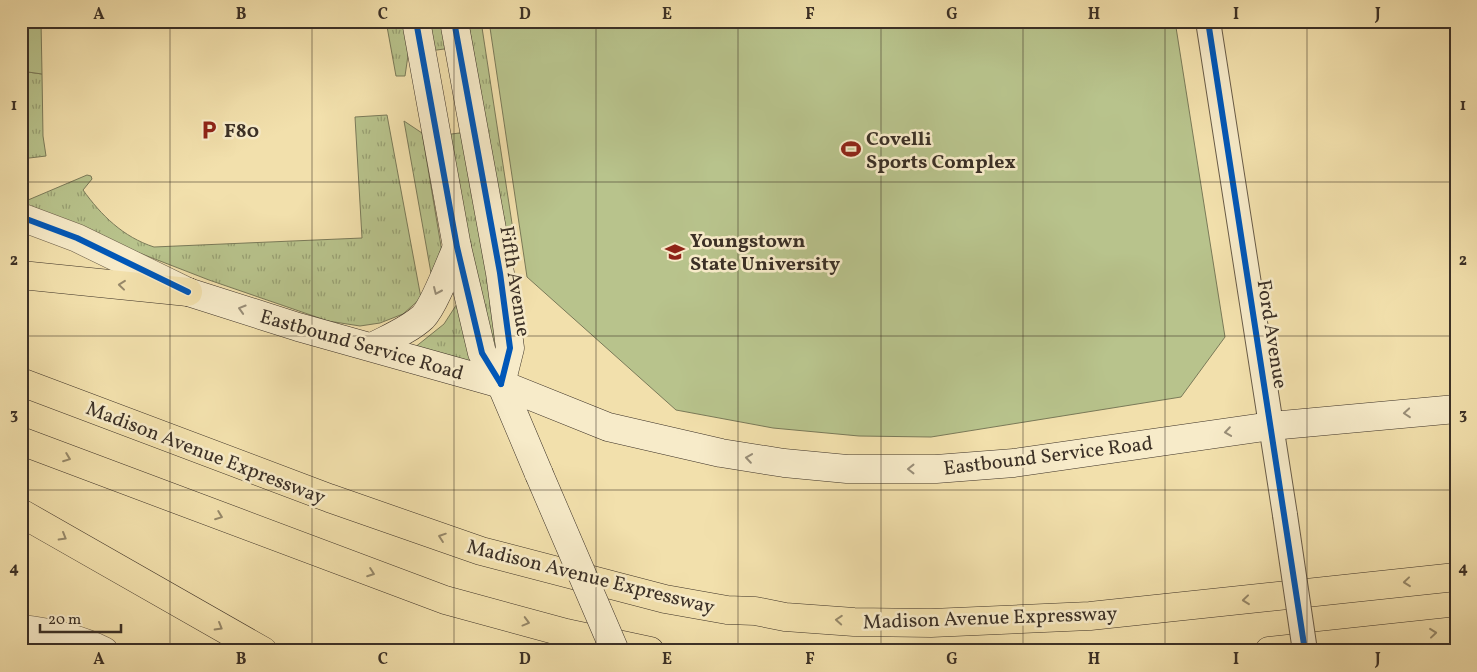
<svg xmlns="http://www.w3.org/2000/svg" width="1477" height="672" font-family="Vollkorn,serif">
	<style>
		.grass { fill: url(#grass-tufts); stroke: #7a7a59 }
		.pitch { fill: #b8c38c; stroke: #7a7a59 }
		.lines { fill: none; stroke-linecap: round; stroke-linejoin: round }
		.minor-casing { stroke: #695c48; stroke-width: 26 }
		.tertiary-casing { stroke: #695c48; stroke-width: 29 }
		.secondary-casing { stroke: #3b3026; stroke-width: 29 }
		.motorway-casing { stroke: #3b3026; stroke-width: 29 }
		.minor { stroke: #f7ebc9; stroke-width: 24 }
		.tertiary { stroke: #f7ebc9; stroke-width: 28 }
		.secondary { stroke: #f7ebc9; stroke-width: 28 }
		.motorway { stroke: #f2e0ac; stroke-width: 28 }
		.minor-bridge-casing { stroke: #695c48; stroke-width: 26; stroke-linecap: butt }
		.secondary-bridge-casing { stroke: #3b3026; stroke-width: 29; stroke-linecap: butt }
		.minor-bridge { stroke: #f7ebc9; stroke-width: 24 }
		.secondary-bridge { stroke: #f7ebc9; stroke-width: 28 }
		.cycleway-casing { stroke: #f7ebc9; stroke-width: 9 }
		.cycleway { stroke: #0057b8; stroke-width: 6 }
		.oneway { stroke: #968869 }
		.oneway2 { stroke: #998e78 }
		.grid { fill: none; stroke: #3b3026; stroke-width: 1; stroke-opacity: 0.55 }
		.labels { text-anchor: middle; stroke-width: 5; stroke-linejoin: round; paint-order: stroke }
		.poi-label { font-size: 20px; font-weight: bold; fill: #3b3026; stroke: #f7ebc9; text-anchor: start }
		.street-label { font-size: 20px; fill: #3b3026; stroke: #f7ebc9 }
		.neatline { fill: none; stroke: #3b3026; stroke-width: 2 }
		.grid-label { font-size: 16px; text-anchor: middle; font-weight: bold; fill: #3b3026 }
	</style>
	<defs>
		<pattern id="grass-tufts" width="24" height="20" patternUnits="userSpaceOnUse" patternTransform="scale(1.25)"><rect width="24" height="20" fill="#b8c38c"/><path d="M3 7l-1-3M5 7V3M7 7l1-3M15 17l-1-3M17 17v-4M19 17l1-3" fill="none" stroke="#979f72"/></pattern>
	</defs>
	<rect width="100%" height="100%" fill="#f2e0ac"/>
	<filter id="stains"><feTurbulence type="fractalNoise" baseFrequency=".004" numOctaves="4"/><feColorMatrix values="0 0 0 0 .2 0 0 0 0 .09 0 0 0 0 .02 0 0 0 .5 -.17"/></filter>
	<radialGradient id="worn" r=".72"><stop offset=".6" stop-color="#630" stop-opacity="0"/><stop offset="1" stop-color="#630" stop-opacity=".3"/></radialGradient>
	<g class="grass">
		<polygon points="386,21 413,21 405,76 396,76"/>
		<polygon points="416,21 454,21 459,47 422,52"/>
		<polygon points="468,21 481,21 513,230 505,231"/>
		<polygon points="21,71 42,74 43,136 46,156 21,159"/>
		<path d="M387,115L421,298L403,314L380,323L360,326L328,321L209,280L21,207V203L87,175L91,176L92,179L83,190C101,215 123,237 154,247L362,238L355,117Z"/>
		<polygon points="404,121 422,133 442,252 431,273"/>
		<polygon points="474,131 510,348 482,353 437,136"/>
		<polygon points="462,296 474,368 414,348 444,324"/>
	</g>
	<g class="pitch">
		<polygon points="21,21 41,21 42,74 21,71"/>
		<polygon points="489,21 1175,21 1225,337 1181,397 931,437 859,436 773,428 676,410 527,277"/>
	</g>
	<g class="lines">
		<defs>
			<polyline id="minor" points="1208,21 1285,515"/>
			<g id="tertiary">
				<polyline points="21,217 77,238 186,291"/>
				<path d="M21,629C50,632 77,638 104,651"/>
			</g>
			<g id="secondary">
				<polyline points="416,21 457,247 482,353 501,384 539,474"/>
				<polyline points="454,21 500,273 510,348 501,384"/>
				<polyline points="188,292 298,327 501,384 608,427 721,453 784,463 847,469 936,469 1014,463 1271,426 1456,409"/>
				<path d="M372,347C389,338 409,330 423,317C434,306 450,263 457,247"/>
			</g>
			<g id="motorway">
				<polyline points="21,275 188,292"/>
				<polyline points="21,382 329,498 481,551 665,599 727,610 755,611 785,617 854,622 931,623 1090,616 1456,577"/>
				<polyline points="21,441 445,600 566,633 650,651"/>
				<polyline points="21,513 263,651"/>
				<polyline points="1269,651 1456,631"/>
			</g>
		</defs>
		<use href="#minor" class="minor-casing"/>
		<use href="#tertiary" class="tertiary-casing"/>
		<use href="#secondary" class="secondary-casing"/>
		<use href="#motorway" class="motorway-casing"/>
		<use href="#minor" class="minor"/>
		<use href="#tertiary" class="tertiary"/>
		<use href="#secondary" class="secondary"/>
		<use href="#motorway" class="motorway"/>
		<defs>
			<polyline id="minor-bridge" points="1285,515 1305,651"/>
			<polyline id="secondary-bridge" points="539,474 615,651"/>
		</defs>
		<use href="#minor-bridge" class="minor-bridge-casing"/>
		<use href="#secondary-bridge" class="secondary-bridge-casing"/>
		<use href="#minor-bridge" class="minor-bridge"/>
		<use href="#secondary-bridge" class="secondary-bridge"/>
		<defs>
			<g id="cycleway">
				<polyline points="416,21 457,247 482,353 501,384"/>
				<polyline points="454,21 500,273 510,348 501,384"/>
				<polyline points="1208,21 1305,651"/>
				<polyline points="21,217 77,238 188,292"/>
			</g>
		</defs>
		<use href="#cycleway" class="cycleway-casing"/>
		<use href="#cycleway" class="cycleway"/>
	</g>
	<defs><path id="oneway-chevron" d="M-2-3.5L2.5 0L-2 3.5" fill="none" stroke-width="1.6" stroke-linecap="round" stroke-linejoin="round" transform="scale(1.25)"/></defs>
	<g class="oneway">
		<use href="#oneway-chevron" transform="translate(122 285) rotate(-174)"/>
		<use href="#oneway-chevron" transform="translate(67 458) rotate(21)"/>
		<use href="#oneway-chevron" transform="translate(219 516) rotate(21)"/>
		<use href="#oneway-chevron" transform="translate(63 537) rotate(30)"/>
		<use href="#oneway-chevron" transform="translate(442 537) rotate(-161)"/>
		<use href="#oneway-chevron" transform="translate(371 573) rotate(20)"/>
		<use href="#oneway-chevron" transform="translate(1407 582) rotate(174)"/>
		<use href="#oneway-chevron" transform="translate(1246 600) rotate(174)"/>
		<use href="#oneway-chevron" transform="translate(839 620) rotate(-176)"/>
		<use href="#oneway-chevron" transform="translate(526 622) rotate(15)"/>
		<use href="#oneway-chevron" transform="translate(219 627) rotate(30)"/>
		<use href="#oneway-chevron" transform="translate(1433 633) rotate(-6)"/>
	</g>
	<g class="oneway2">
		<use href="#oneway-chevron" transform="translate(437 291) rotate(114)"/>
		<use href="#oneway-chevron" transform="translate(242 309) rotate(-163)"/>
		<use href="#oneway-chevron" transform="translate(1407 413) rotate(175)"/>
		<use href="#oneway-chevron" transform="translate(1228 432) rotate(172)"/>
		<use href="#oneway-chevron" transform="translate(749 458) rotate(-172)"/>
		<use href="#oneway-chevron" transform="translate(911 469) rotate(180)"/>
	</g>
	<path class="grid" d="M170,21V651M312,21V651M454,21V651M596,21V651M738,21V651M881,21V651M1023,21V651M1165,21V651M1307,21V651M21,182H1456M21,336H1456M21,490H1456"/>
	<defs>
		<symbol id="parking-bare" viewBox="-9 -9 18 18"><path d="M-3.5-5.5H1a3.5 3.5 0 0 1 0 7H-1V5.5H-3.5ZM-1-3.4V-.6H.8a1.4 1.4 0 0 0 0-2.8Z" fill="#8f2418" stroke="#f7ebc9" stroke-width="2.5" paint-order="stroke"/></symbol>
		<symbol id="stadium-bare" viewBox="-9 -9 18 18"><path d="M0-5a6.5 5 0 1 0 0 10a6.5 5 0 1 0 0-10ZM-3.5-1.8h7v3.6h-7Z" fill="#8f2418" stroke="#f7ebc9" stroke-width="2.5" paint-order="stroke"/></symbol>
		<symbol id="university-bare" viewBox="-9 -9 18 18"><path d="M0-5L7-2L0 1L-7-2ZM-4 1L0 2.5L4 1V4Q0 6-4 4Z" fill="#8f2418" stroke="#f7ebc9" stroke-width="2.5" paint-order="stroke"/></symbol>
	</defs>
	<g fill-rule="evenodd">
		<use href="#parking-bare" x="195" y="116" width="28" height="28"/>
		<use href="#stadium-bare" x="837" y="135" width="28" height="28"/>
		<use href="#university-bare" x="661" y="238" width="28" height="28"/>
	</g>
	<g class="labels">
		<g class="poi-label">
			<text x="224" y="137">F80</text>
			<text x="866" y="145">Covelli<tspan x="866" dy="23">Sports Complex</tspan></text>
			<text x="690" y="247">Youngstown<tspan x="690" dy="23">State University</tspan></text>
		</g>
		<g class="street-label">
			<text transform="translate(516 281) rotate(81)" y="7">Fifth Avenue</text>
			<text transform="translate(1273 334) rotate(81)" y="7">Ford Avenue</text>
			<text transform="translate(362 344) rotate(16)" y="7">Eastbound Service Road</text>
			<text transform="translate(206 452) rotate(21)" y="7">Madison Avenue Expressway</text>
			<text transform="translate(1048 455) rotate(-7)" y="7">Eastbound Service Road</text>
			<text transform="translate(591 576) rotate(14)" y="7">Madison Avenue Expressway</text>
			<text transform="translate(990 617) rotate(-2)" y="7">Madison Avenue Expressway</text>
		</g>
	</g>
	<rect width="1477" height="672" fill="none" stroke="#f2e0ac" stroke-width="55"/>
	<path d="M40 624v8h81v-8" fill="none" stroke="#3b3026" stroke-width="2.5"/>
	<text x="48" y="624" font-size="15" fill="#3b3026" stroke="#f7ebc9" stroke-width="4" paint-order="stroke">20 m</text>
	<rect x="28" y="28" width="1422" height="616" class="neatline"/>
	<g class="grid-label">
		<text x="99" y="19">A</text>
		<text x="241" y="19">B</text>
		<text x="383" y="19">C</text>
		<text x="525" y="19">D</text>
		<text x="667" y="19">E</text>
		<text x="810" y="19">F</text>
		<text x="952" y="19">G</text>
		<text x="1094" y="19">H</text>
		<text x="1236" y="19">I</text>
		<text x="1378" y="19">J</text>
		<text x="14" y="110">1</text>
		<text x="1463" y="110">1</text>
		<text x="14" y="265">2</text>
		<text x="1463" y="265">2</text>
		<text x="14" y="419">3</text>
		<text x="1463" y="419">3</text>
		<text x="14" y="573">4</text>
		<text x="1463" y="573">4</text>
		<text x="99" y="664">A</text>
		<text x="241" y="664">B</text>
		<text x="383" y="664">C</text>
		<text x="525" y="664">D</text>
		<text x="667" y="664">E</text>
		<text x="810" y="664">F</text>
		<text x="952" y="664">G</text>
		<text x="1094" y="664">H</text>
		<text x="1236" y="664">I</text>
		<text x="1378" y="664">J</text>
	</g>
	<rect width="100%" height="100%" filter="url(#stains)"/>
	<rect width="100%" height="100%" fill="url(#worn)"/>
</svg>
